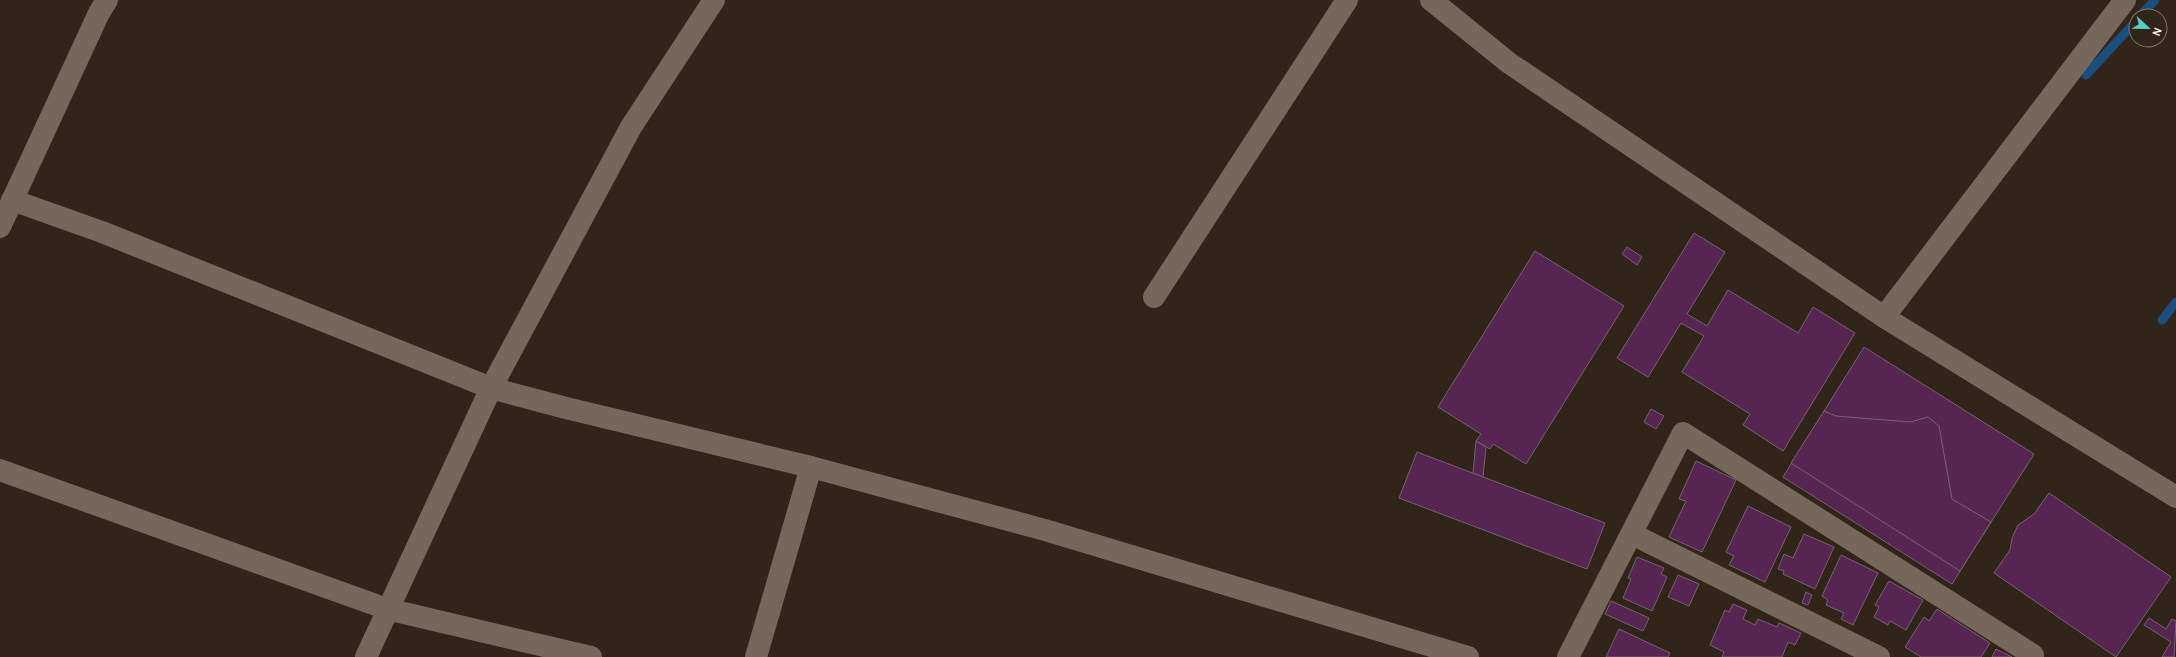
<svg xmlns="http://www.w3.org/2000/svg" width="2176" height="657" font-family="Cabin,sans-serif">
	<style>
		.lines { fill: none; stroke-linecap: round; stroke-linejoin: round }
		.stream { stroke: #1b4e7e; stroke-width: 9 }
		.building { fill: #562552; stroke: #736371 }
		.minor { stroke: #756759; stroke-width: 22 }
	</style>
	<rect width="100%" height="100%" fill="#312519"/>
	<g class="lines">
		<g class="stream">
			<polyline points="2140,16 2155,0"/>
			<polyline points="2086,75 2136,21"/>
			<polyline points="2162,320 2176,302"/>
		</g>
	</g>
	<g class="building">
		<polygon points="1694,233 1725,252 1687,314 1707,326 1728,290 1798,333 1813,307 1855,333 1783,451 1743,425 1750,414 1682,372 1704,336 1681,323 1648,377 1617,358"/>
		<polygon points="1627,247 1642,257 1637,265 1622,254"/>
		<polygon points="1535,251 1624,306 1526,464 1493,444 1490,449 1476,441 1481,434 1438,407"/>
		<polygon points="1864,347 2034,454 1952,584 1783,477"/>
		<polygon points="1651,409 1664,416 1656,429 1644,422"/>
		<polygon points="1824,411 1836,416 1910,422 1928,417 1939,426 1952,499 1991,522 1960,571 1791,463"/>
		<polygon points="1476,441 1486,447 1483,477 1473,473"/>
		<polygon points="1417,452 1605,523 1587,569 1399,498"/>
		<polygon points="1696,461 1736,480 1702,552 1669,537 1686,501 1679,499"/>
		<polygon points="2049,493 2171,577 2116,657 1994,573 2010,550 2012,538 2018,525 2034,514"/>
		<polygon points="1748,506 1791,527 1765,582 1729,565 1734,556 1726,552"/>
		<polygon points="1804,534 1834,547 1815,589 1783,574 1784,571 1778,569 1784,554 1793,558"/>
		<polygon points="1841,555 1878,573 1853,625 1841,619 1844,613 1826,605 1828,600 1822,596"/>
		<polygon points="1637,557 1664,568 1661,574 1667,577 1652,611 1623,598 1631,579 1628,578"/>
		<polygon points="1678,575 1699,584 1689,606 1668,597"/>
		<polygon points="1889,581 1923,600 1906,630 1890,621 1888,625 1874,617 1879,607 1875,605"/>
		<polygon points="1806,592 1812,595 1808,605 1802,603"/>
		<polygon points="1611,601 1649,618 1643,631 1605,614"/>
		<polygon points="1733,604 1747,610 1743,619 1755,625 1758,619 1777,627 1779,623 1801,633 1795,645 1788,642 1782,657 1722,657 1724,652 1710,645 1725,610 1729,612"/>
		<polygon points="1937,609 1990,643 1981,657 1921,657 1905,647 1924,617 1929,621"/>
		<polygon points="2149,618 2166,629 2172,619 2176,621 2174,657 2162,657 2171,642 2144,625"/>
		<polygon points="1619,629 1670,653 1668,657 1606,657"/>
		<polygon points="1996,649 2012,657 1992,657"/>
	</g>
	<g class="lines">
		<g class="minor">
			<polyline points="1431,0 1509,63 1884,317 2176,497"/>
			<polyline points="12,200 102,232 491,388 566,408 811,467 1045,530 1468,657"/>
			<polyline points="0,227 99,13 107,0"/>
			<polyline points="1154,297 1347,0"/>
			<polyline points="1884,317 2125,0"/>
			<polyline points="0,470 387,609 591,657"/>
			<polyline points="1632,534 1879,657"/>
			<polyline points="366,657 491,388 631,127 714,0"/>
			<polyline points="756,657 811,467"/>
			<polyline points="1568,657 1683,433 2033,655 2032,657"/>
		</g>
	</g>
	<g transform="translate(2148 28) rotate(112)"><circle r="19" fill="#312519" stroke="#81776c"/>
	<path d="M0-3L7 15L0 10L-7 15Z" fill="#54cdc8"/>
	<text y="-6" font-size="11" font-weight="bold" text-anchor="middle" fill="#f9f1e9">N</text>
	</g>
</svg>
